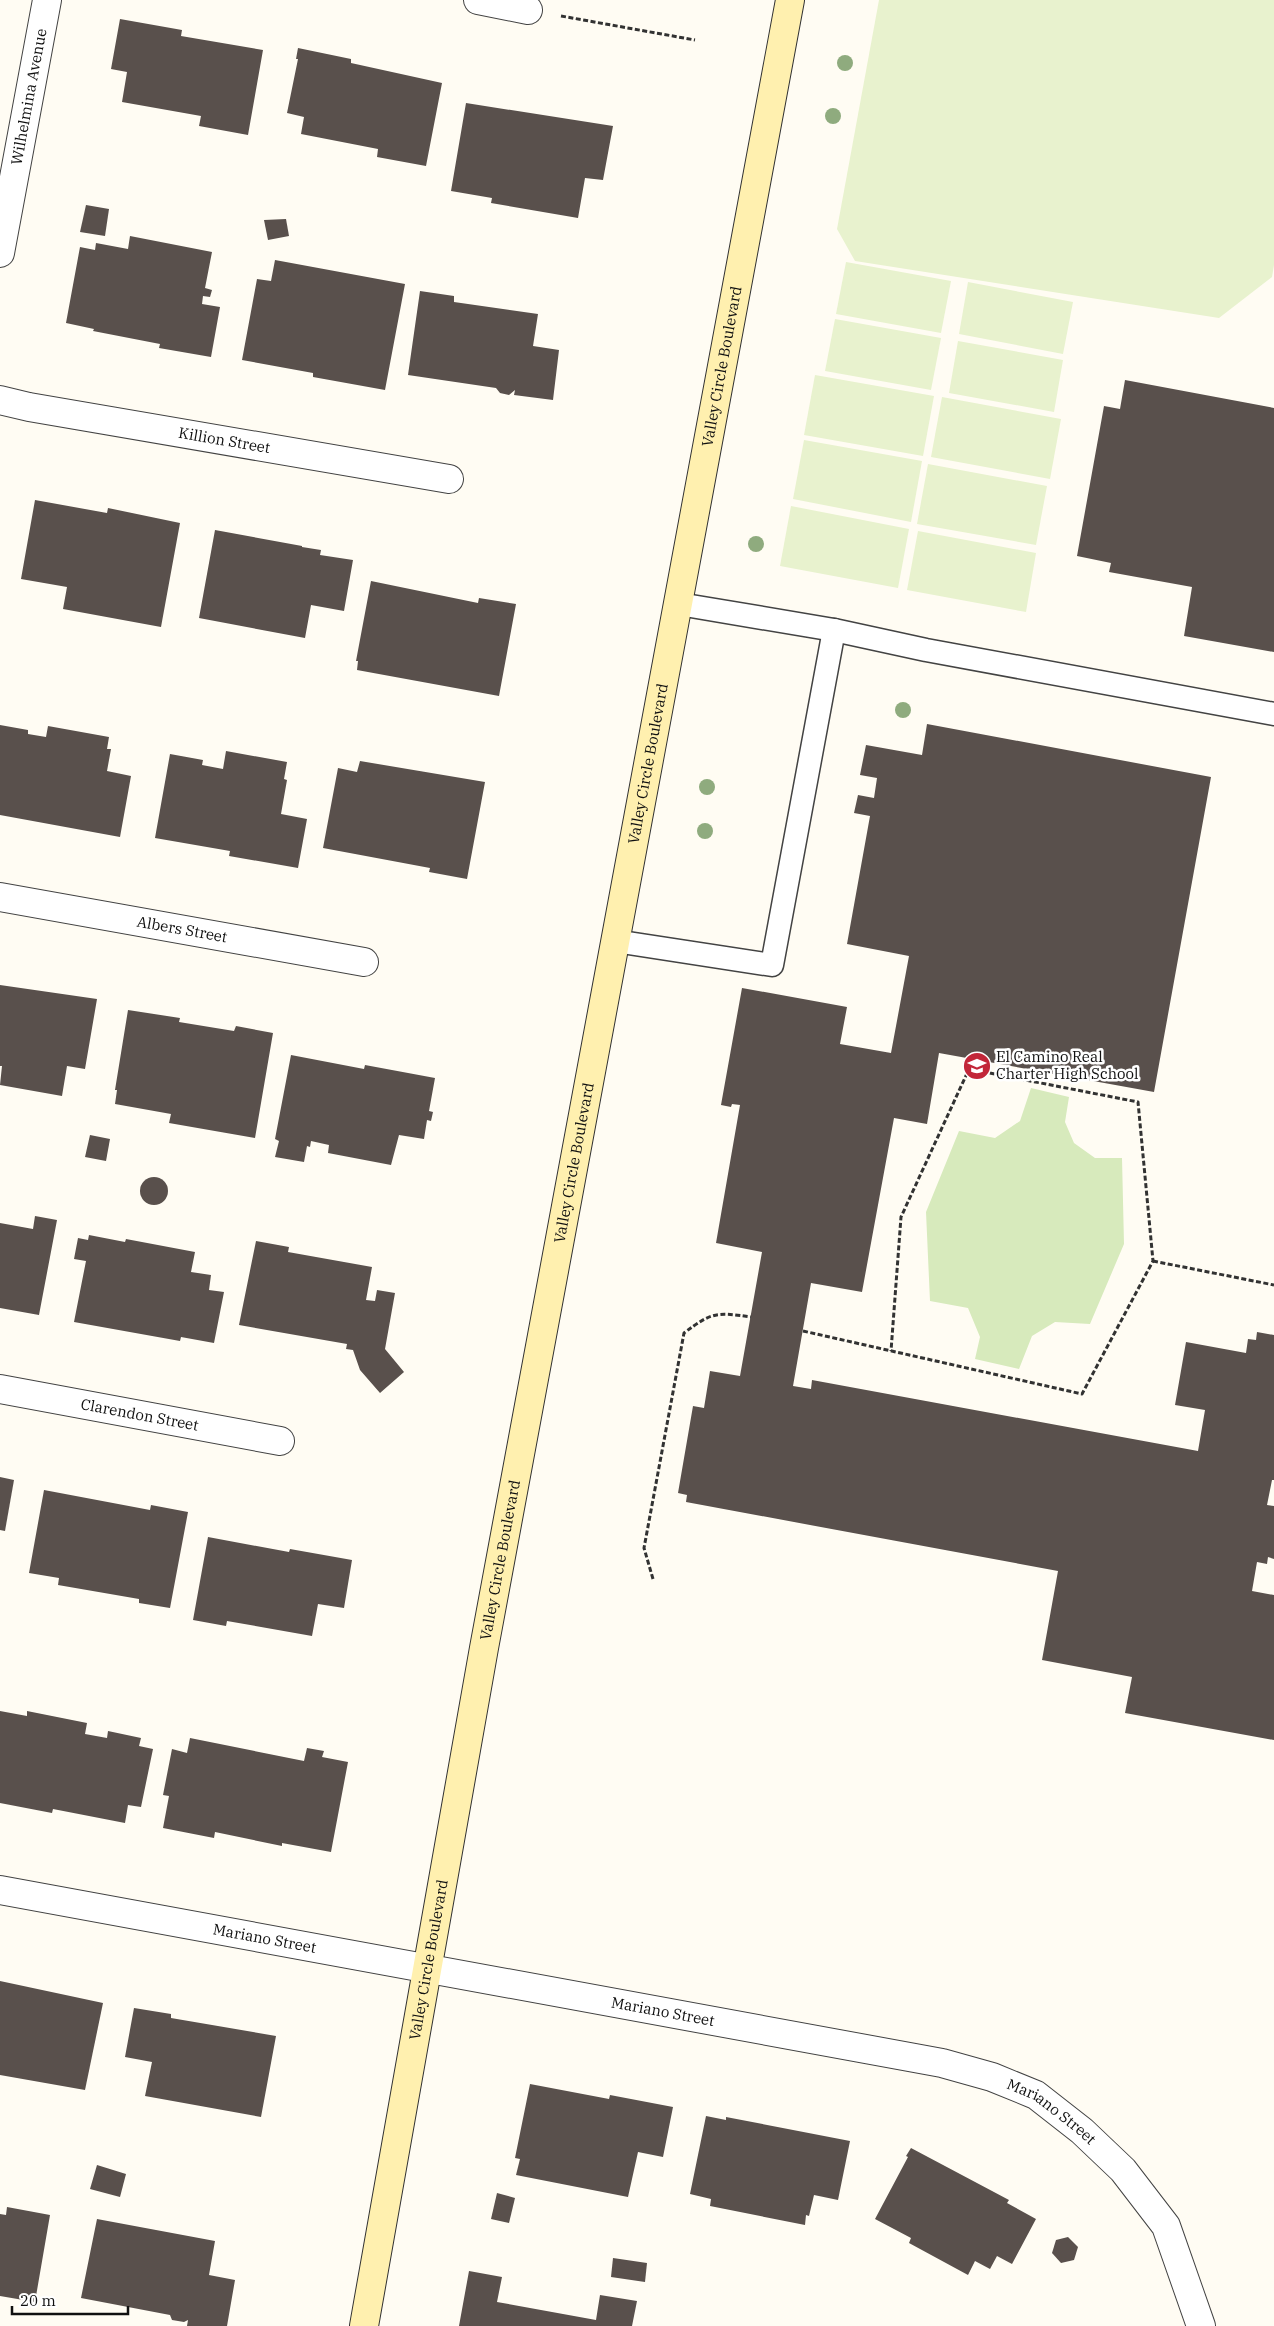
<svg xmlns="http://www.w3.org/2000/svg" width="1274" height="2326" font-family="'IBM Plex Serif',serif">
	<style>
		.green { fill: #d7eabc }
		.pitch { fill: #e8f2ce }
		.building { fill: #59504c }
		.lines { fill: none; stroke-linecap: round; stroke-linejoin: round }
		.lane-casing { stroke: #434343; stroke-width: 25 }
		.street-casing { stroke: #434343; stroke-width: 30 }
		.secondary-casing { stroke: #323232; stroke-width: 30 }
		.path { stroke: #323232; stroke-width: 3; stroke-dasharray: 5 2.5; stroke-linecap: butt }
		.lane { stroke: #fff; stroke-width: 22 }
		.street { stroke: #fff; stroke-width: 28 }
		.secondary { stroke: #fff0af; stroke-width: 28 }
		.tree { fill: #8fab7e }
		.labels { text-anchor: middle; stroke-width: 5; stroke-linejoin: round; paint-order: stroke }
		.street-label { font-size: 15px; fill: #101010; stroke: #fff }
		.poi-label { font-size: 15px; fill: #101010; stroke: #fff; text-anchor: start }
	</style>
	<rect width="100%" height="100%" fill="#fffcf3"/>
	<polygon class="green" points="1031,1088 1069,1097 1065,1122 1074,1143 1095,1158 1122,1158 1124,1244 1090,1324 1055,1322 1032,1336 1019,1369 975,1359 980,1337 968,1308 930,1301 926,1212 959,1131 995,1138 1020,1121"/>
	<g class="pitch">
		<polygon points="879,0 1274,0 1274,265 1272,277 1219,318 855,261 837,229"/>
		<polygon points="846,262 951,281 941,333 836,314"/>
		<polygon points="968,282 1073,302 1063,354 959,334"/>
		<polygon points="835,319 941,338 931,390 825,371"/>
		<polygon points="958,341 1063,360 1054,412 949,393"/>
		<polygon points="815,375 934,396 923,456 804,435"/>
		<polygon points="942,397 1061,419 1050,479 931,457"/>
		<polygon points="804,440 922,461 911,522 793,499"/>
		<polygon points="928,464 1047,486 1036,545 917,524"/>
		<polygon points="791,506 909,529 898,588 780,566"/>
		<polygon points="918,531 1036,553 1026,612 907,590"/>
	</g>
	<g class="building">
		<polygon points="120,19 182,30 181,36 263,50 248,135 199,126 201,116 122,102 127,72 111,69"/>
		<polygon points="298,48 351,59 351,63 442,83 426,166 377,157 378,149 301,134 304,117 287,113 298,59 296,59"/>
		<polygon points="466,103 613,126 603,180 585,178 578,218 491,203 492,198 451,191"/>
		<polygon points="86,205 109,209 105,236 80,232"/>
		<polygon points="286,219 289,236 268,240 264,220"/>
		<polygon points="130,236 212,252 205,288 212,290 210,297 203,296 202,304 220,307 211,357 159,348 160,344 93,331 94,329 66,323 80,247 95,250 96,243 128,249"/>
		<polygon points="275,260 405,284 385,390 313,377 313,373 242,360 257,279 271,281"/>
		<polygon points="420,291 454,296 454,302 538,314 533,346 559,350 553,400 514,395 515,390 509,395 500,393 496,388 408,375"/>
		<polygon points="1125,380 1274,408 1274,652 1184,636 1192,587 1109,572 1111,563 1077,556 1104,406 1120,409"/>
		<polygon points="35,500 107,513 108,508 180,523 161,627 63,609 67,587 21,579"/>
		<polygon points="215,530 302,546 302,547 321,550 320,555 353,560 344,611 311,605 305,638 199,618"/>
		<polygon points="371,581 478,603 479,598 516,604 499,696 357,670 358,661 356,661"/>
		<polygon points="927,724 1211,777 1154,1092 939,1053 927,1124 894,1118 862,1292 811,1283 793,1386 811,1389 812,1380 1198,1451 1205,1410 1175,1405 1186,1342 1246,1353 1248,1339 1256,1340 1257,1332 1274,1335 1274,1480 1272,1480 1267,1505 1274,1506 1274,1559 1268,1557 1267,1564 1257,1562 1252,1591 1274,1595 1274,1740 1125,1713 1132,1677 1042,1660 1058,1571 686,1502 687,1495 678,1493 693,1406 704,1408 710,1371 740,1376 762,1252 716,1243 740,1105 732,1104 731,1107 721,1105 742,988 847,1007 840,1044 891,1053 909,956 847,944 870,816 854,813 858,795 874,798 877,778 860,775 866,745 922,755"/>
		<polygon points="0,725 28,730 28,734 46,737 48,726 109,737 107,749 111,749 107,771 131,776 120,837 0,815"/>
		<polygon points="226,751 287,762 284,779 287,780 281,814 307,819 298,868 229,856 230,851 155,838 170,754 203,760 202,765 223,769"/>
		<polygon points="360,761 485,782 467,879 429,872 430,868 323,848 338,768 357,772"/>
		<polygon points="0,985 97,999 85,1069 67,1066 62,1096 0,1085 2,1066 0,1066"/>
		<polygon points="128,1010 180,1018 179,1022 234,1031 236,1026 273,1033 255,1138 169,1123 171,1114 115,1104 117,1090 115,1090"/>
		<polygon points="291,1055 364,1069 365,1065 435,1078 429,1111 433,1112 431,1121 427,1120 424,1139 399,1135 391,1165 328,1153 329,1145 311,1141 310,1147 307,1146 304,1162 275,1157 279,1141 275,1139"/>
		<polygon points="90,1135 110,1139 106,1161 85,1157"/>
		<circle cx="154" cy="1191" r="14"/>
		<polygon points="35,1216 57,1220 39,1315 0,1308 0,1223 33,1229"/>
		<polygon points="89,1235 125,1242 126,1239 195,1252 191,1272 211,1275 209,1290 224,1292 214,1343 181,1337 180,1341 74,1322 86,1261 74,1259 78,1238 88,1240"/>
		<polygon points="256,1241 289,1247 288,1252 372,1267 366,1300 375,1301 377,1290 395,1293 385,1349 404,1372 380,1393 360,1370 353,1350 346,1349 347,1344 239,1325"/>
		<polygon points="0,1477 14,1480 5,1531 0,1530"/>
		<polygon points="44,1490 150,1510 151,1505 188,1512 170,1608 139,1603 139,1599 58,1585 59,1578 29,1573"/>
		<polygon points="208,1537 289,1552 290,1549 352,1560 344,1608 318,1604 312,1636 227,1621 226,1626 193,1620"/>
		<polygon points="0,1711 27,1716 27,1711 87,1723 85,1734 107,1738 108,1731 141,1738 139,1746 153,1749 141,1807 128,1805 125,1823 53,1809 52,1813 0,1803"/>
		<polygon points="190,1738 304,1761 307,1748 324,1751 322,1757 348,1762 331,1852 282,1843 282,1846 215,1832 214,1838 163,1828 169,1796 163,1795 172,1749 187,1753"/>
		<polygon points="0,1981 103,2003 85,2090 0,2075"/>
		<polygon points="134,2008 171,2014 171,2018 276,2036 261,2117 145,2096 152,2062 125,2057"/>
		<polygon points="530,2084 609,2099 610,2095 673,2107 663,2157 638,2152 628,2197 516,2175 520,2159 515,2158"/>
		<polygon points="706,2116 726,2120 726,2117 850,2141 838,2200 814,2195 809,2216 806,2215 805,2225 710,2206 711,2199 690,2194"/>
		<polygon points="911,2148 1009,2200 1007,2203 1036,2219 1012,2264 997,2256 990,2269 975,2261 968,2275 909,2243 911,2238 875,2219 908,2157 906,2156"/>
		<polygon points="97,2165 126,2174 120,2197 90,2189"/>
		<polygon points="497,2193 515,2198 509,2223 491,2219"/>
		<polygon points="7,2207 50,2215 35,2302 0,2296 0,2214 6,2215"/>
		<polygon points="97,2219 215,2241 209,2275 235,2280 227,2326 187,2326 188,2320 184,2322 172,2320 170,2315 81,2298"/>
		<polygon points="1068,2237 1078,2247 1074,2260 1061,2263 1052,2253 1056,2240"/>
		<polygon points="613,2258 647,2263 645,2282 611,2277"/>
		<polygon points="469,2271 502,2277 497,2302 596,2320 600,2295 637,2301 632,2326 459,2326"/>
	</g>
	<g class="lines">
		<defs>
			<g id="lane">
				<polyline points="679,604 834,630 926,650 1274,714"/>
				<polyline points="615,941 772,965 834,630"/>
			</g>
			<g id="street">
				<polyline points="478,0 528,10"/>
				<path id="s1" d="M0,253L47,0"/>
				<path id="s2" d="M0,400L29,407L449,479"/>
				<path id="s3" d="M0,897L364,962"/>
				<path id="s4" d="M0,1389L280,1441"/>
				<path id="s5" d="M0,1890L942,2063L992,2077L1036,2095L1082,2131L1123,2170L1166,2226L1201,2326"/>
			</g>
			<g id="secondary">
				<path id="s6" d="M364,2326L484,1648L790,0"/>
			</g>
		</defs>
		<use href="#lane" class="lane-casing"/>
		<use href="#street" class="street-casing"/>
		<use href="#secondary" class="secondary-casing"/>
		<g class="path">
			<polyline points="561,16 695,40"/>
			<polyline points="1153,1261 1274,1285"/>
			<polyline points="803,1331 1082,1394 1153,1261 1138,1102 969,1069 901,1217 891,1351"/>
			<path d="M653,1579L644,1548L684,1333C712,1312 716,1312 751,1317"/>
		</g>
		<use href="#lane" class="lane"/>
		<use href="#street" class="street"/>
		<use href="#secondary" class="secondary"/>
	</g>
	<g class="tree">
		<circle cx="845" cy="63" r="8"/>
		<circle cx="833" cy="116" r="8"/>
		<circle cx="756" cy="544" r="8"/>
		<circle cx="903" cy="710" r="8"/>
		<circle cx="707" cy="787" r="8"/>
		<circle cx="705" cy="831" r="8"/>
	</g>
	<defs>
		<symbol id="school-disc" viewBox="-11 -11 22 22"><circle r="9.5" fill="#c22639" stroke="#fff"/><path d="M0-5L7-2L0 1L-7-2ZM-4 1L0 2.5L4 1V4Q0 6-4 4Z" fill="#fff"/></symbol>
	</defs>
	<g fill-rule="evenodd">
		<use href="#school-disc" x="961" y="1050" width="32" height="32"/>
	</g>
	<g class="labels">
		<g class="street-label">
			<text dy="5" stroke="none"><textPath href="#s1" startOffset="159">Wilhelmina Avenue</textPath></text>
			<text dy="5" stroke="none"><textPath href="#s6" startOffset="1992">Valley Circle Boulevard</textPath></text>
			<text dy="5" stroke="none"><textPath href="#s2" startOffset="228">Killion Street</textPath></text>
			<text dy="5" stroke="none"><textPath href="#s6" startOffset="1588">Valley Circle Boulevard</textPath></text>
			<text dy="5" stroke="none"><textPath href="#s3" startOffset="185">Albers Street</textPath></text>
			<text dy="5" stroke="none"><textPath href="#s6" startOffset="1182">Valley Circle Boulevard</textPath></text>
			<text dy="5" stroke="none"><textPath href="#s4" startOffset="142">Clarendon Street</textPath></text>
			<text dy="5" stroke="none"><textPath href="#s6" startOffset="778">Valley Circle Boulevard</textPath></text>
			<text dy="5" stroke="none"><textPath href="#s5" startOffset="269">Mariano Street</textPath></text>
			<text dy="5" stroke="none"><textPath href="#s6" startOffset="372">Valley Circle Boulevard</textPath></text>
			<text dy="5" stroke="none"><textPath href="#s5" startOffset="674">Mariano Street</textPath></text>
			<text dy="5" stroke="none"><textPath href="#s5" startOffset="1079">Mariano Street</textPath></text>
		</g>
		<g class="poi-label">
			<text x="996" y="1062">El Camino Real<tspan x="996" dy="17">Charter High School</tspan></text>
		</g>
	</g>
	<path d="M12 2306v8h116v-8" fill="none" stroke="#101010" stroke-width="2.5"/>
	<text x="20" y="2306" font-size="15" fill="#101010" stroke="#ffffff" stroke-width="4" paint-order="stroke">20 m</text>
</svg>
